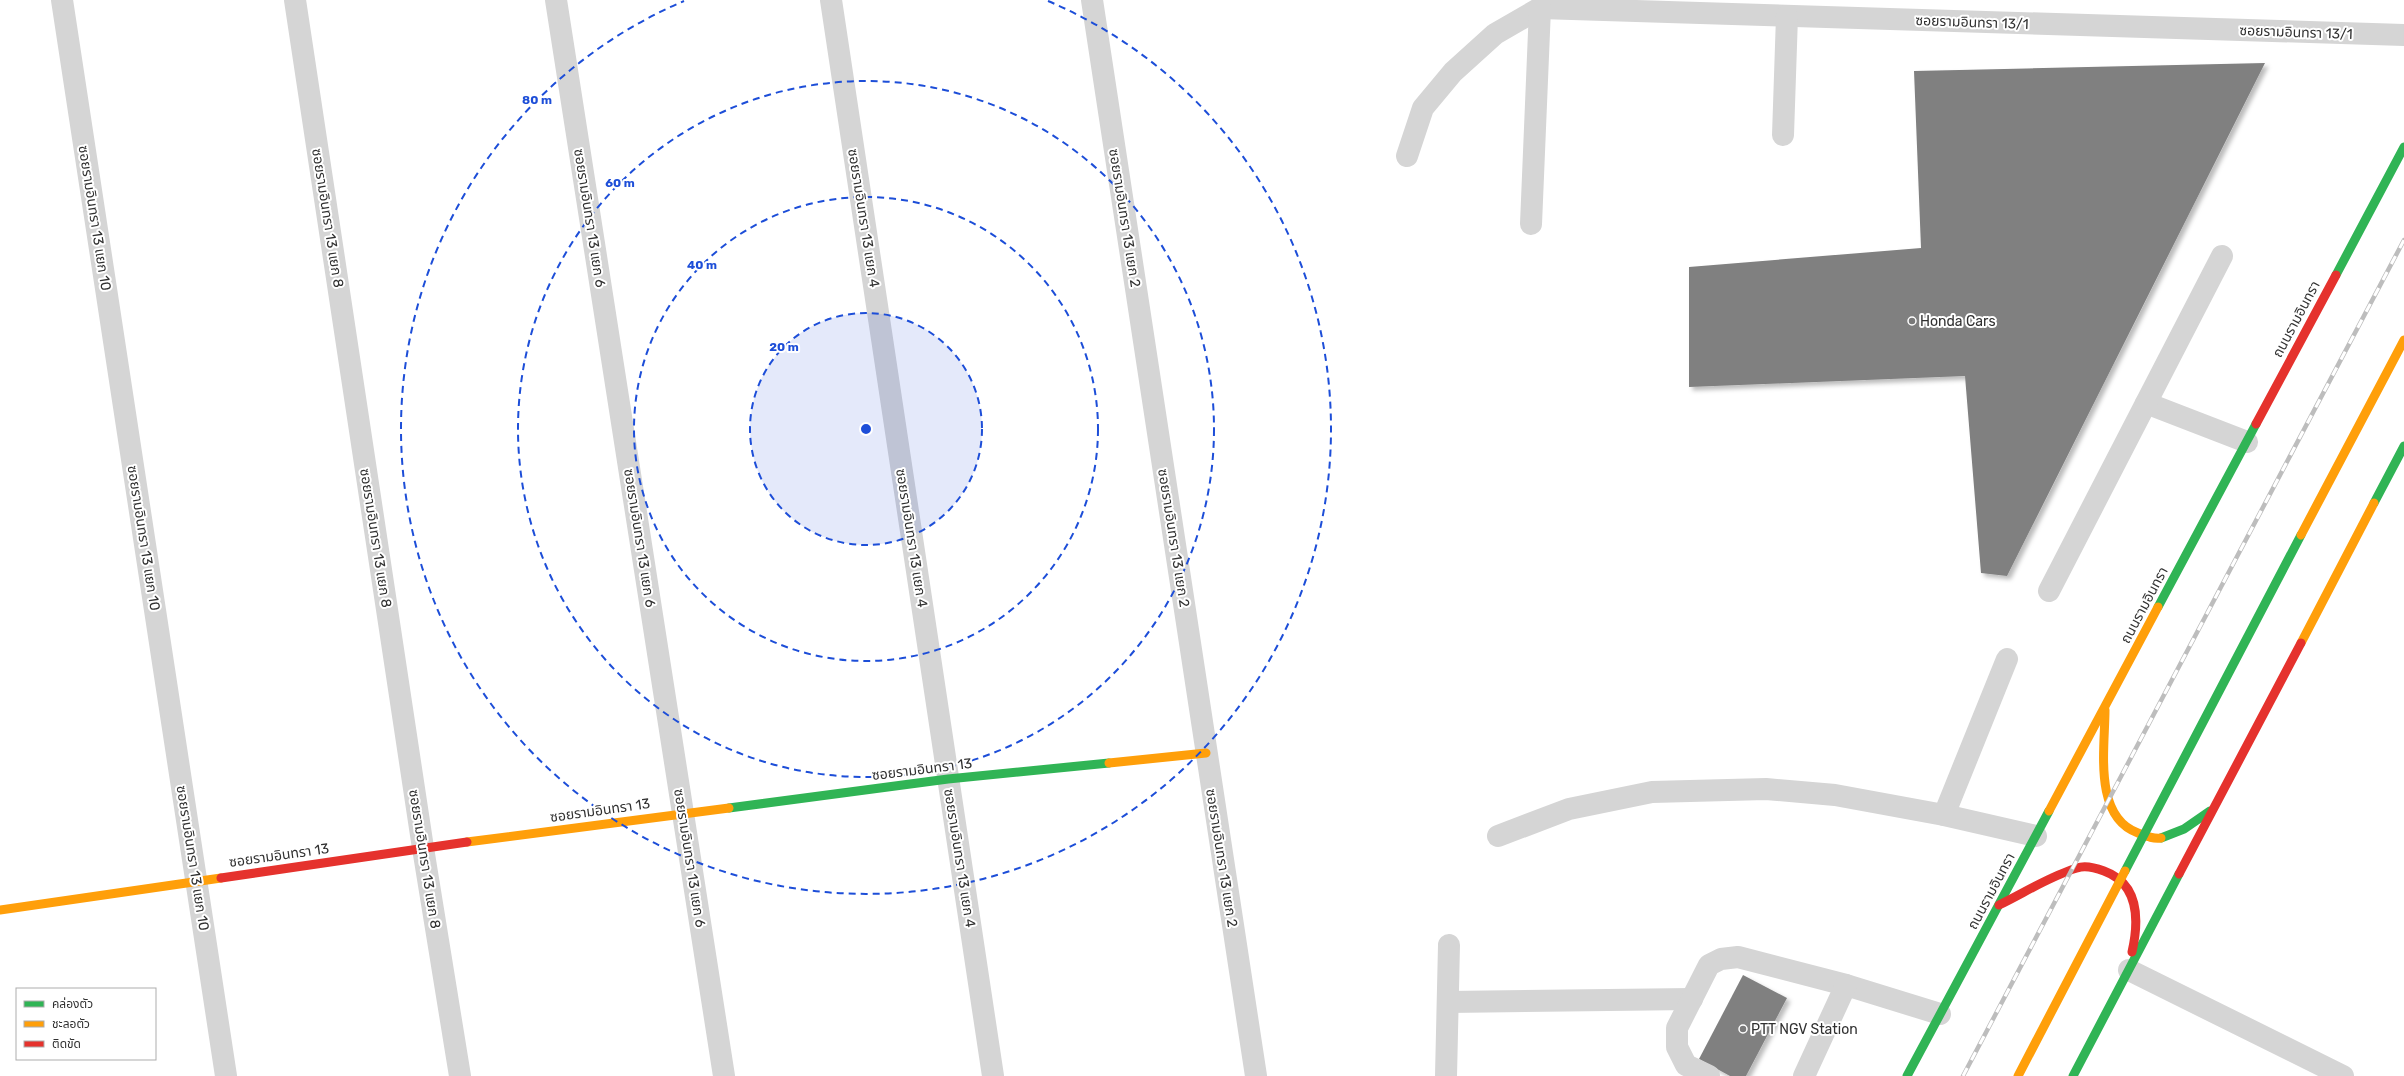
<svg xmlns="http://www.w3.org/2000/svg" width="2404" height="1076" font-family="Rubik,'Noto Sans Thai',sans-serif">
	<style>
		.building { fill: #808080; filter: url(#shadow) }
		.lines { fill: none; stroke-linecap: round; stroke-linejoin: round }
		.lane { stroke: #d5d5d5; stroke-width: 22 }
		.street { stroke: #d5d5d5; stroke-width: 22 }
		.fast { stroke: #30b455; stroke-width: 9 }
		.slow { stroke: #ff9f0a; stroke-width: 9 }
		.jam { stroke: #e5322d; stroke-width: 9 }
		.rail-casing { stroke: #bdbdbd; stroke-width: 4.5 }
		.rail { stroke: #fff; stroke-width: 3; stroke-dasharray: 9; stroke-linecap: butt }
		.fast-bridge { stroke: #30b455; stroke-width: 9 }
		.slow-bridge { stroke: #ff9f0a; stroke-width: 9 }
		.ring { fill: none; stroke: #1d4ed8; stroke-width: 2; stroke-dasharray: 7 5 }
		.poi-dot { fill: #797979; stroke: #fff; stroke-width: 1.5 }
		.labels { text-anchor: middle; stroke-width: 4; stroke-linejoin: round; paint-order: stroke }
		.street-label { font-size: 14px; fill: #313131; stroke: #fff }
		.poi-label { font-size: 14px; fill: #313131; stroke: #fff; text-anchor: start }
		.centre { fill: #1d4ed8; stroke: #fff; stroke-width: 2 }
		.ring-label { font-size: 12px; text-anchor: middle; font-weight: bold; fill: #1d4ed8; stroke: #fff; stroke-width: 4; stroke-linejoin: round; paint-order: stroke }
	</style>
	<defs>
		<filter id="shadow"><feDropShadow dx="3.5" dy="3.5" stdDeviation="2" flood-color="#0004"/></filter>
	</defs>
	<rect width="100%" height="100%" fill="#fff"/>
	<g class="building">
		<polygon points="2265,63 2007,576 1981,573 1965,376 1689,387 1689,267 1921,248 1914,71"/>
		<polygon points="1743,975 1787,998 1746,1076 1730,1076 1699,1059"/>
	</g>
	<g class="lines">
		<g class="lane">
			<polyline points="2146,403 2247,442"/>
			<polyline points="2049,591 2222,256"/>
			<polyline points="1944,815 2007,659"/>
			<polyline points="1498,836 1569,809 1652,792 1766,789 1835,795 1944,815 2036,836"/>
			<polyline points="2129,970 2343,1076"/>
			<polyline points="1448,1002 1692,999"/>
			<polyline points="1446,1076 1449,945"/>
			<polyline points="1709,1076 1686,1065 1677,1047 1677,1028 1709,965 1721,959 1738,957 1846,985 1940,1014"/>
			<polyline points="1804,1076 1846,985"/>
		</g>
		<g class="street">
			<polyline points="62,0 226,1076"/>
			<polyline points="295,0 423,848 460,1076"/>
			<polyline points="556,0 724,1076"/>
			<polyline points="831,0 993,1076"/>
			<polyline points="1092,0 1256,1076"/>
			<polyline points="1540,8 2404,35"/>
			<polyline points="1783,135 1787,16"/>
			<polyline points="1407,156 1423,108 1453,72 1495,34 1540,8"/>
			<polyline points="1531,224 1540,8"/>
		</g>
		<g class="fast">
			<polyline points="2336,275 2404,147"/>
			<polyline points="2374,503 2404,446"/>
			<polyline points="2158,607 2256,424"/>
			<polyline points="729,808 948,779 1109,763"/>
			<polyline points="2161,838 2184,829 2210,811"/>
			<polyline points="1907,1076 2049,811"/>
			<polyline points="2073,1076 2179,874"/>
		</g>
		<g class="slow">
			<polyline points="2301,643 2374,503"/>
			<path d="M2105,710C2105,748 2093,817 2138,833C2146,836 2152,839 2161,838"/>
			<polyline points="1109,763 1206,753"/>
			<polyline points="2049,811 2158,607"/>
			<polyline points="467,842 729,808"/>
			<polyline points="0,910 221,878"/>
		</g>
		<g class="jam">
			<polyline points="2256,424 2336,275"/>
			<polyline points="2179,874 2301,643"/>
			<polyline points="221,878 467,842"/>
			<path d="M1999,905C2024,893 2050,876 2077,868C2085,865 2096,868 2104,871C2140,884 2139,921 2132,952"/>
		</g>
		<defs>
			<polyline id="rail" points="1963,1076 2404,240"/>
		</defs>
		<use href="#rail" class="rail-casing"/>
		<use href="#rail" class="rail"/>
		<polyline class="fast-bridge" points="2125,871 2301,535"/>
		<g class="slow-bridge">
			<polyline points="2301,535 2404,340"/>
			<polyline points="2018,1076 2125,871"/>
		</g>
	</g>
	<circle cx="866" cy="429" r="116" fill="#1d4ed8" fill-opacity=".12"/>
	<g class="ring">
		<circle cx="866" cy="429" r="116"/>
		<circle cx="866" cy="429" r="232"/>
		<circle cx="866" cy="429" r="348"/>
		<path d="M1048 1A465 465 0 1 1 684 1"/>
	</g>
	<g class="poi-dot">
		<circle cx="1912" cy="321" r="4"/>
		<circle cx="1743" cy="1029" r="4"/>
	</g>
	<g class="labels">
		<g class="street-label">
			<text transform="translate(1972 22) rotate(2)" y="5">ซอยรามอินทรา 13/1</text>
			<text transform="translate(2296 32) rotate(2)" y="5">ซอยรามอินทรา 13/1</text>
			<text transform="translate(95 218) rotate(81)" y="5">ซอยรามอินทรา 13 แยก 10</text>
			<text transform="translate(328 218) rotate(81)" y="5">ซอยรามอินทรา 13 แยก 8</text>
			<text transform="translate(590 218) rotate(81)" y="5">ซอยรามอินทรา 13 แยก 6</text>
			<text transform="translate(864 218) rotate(81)" y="5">ซอยรามอินทรา 13 แยก 4</text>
			<text transform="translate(1125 218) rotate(81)" y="5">ซอยรามอินทรา 13 แยก 2</text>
			<text transform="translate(2296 319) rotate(-62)" y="5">ถนนรามอินทรา</text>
			<text transform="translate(144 538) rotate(81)" y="5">ซอยรามอินทรา 13 แยก 10</text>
			<text transform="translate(376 538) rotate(81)" y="5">ซอยรามอินทรา 13 แยก 8</text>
			<text transform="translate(640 538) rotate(81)" y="5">ซอยรามอินทรา 13 แยก 6</text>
			<text transform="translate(912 538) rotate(81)" y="5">ซอยรามอินทรา 13 แยก 4</text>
			<text transform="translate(1174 538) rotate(81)" y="5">ซอยรามอินทรา 13 แยก 2</text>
			<text transform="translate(2144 605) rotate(-62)" y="5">ถนนรามอินทรา</text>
			<text transform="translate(922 769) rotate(-7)" y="5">ซอยรามอินทรา 13</text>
			<text transform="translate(600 810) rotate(-8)" y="5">ซอยรามอินทรา 13</text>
			<text transform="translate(279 855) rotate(-8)" y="5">ซอยรามอินทรา 13</text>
			<text transform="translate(193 858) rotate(81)" y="5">ซอยรามอินทรา 13 แยก 10</text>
			<text transform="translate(690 858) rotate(81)" y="5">ซอยรามอินทรา 13 แยก 6</text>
			<text transform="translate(960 858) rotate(81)" y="5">ซอยรามอินทรา 13 แยก 4</text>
			<text transform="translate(1222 858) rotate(81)" y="5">ซอยรามอินทรา 13 แยก 2</text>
			<text transform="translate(425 859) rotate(81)" y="5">ซอยรามอินทรา 13 แยก 8</text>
			<text transform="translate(1991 891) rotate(-62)" y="5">ถนนรามอินทรา</text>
		</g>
		<g class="poi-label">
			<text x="1920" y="326">Honda Cars</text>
			<text x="1751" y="1034">PTT NGV Station</text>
		</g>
	</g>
	<circle cx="866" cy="429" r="6" class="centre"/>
	<g class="ring-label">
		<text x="537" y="104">80 m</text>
		<text x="620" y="187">60 m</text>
		<text x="702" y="269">40 m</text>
		<text x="784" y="351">20 m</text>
	</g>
	<rect x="16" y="988" width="140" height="72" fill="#ffffff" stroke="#adadad"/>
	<rect x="24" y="1001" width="20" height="6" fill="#30b455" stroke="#adadad"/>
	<text x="52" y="1008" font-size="12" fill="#313131">คล่องตัว</text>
	<rect x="24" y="1021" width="20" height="6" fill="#ff9f0a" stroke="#adadad"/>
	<text x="52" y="1028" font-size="12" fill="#313131">ชะลอตัว</text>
	<rect x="24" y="1041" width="20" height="6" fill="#e5322d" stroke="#adadad"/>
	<text x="52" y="1048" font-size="12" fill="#313131">ติดขัด</text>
</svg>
